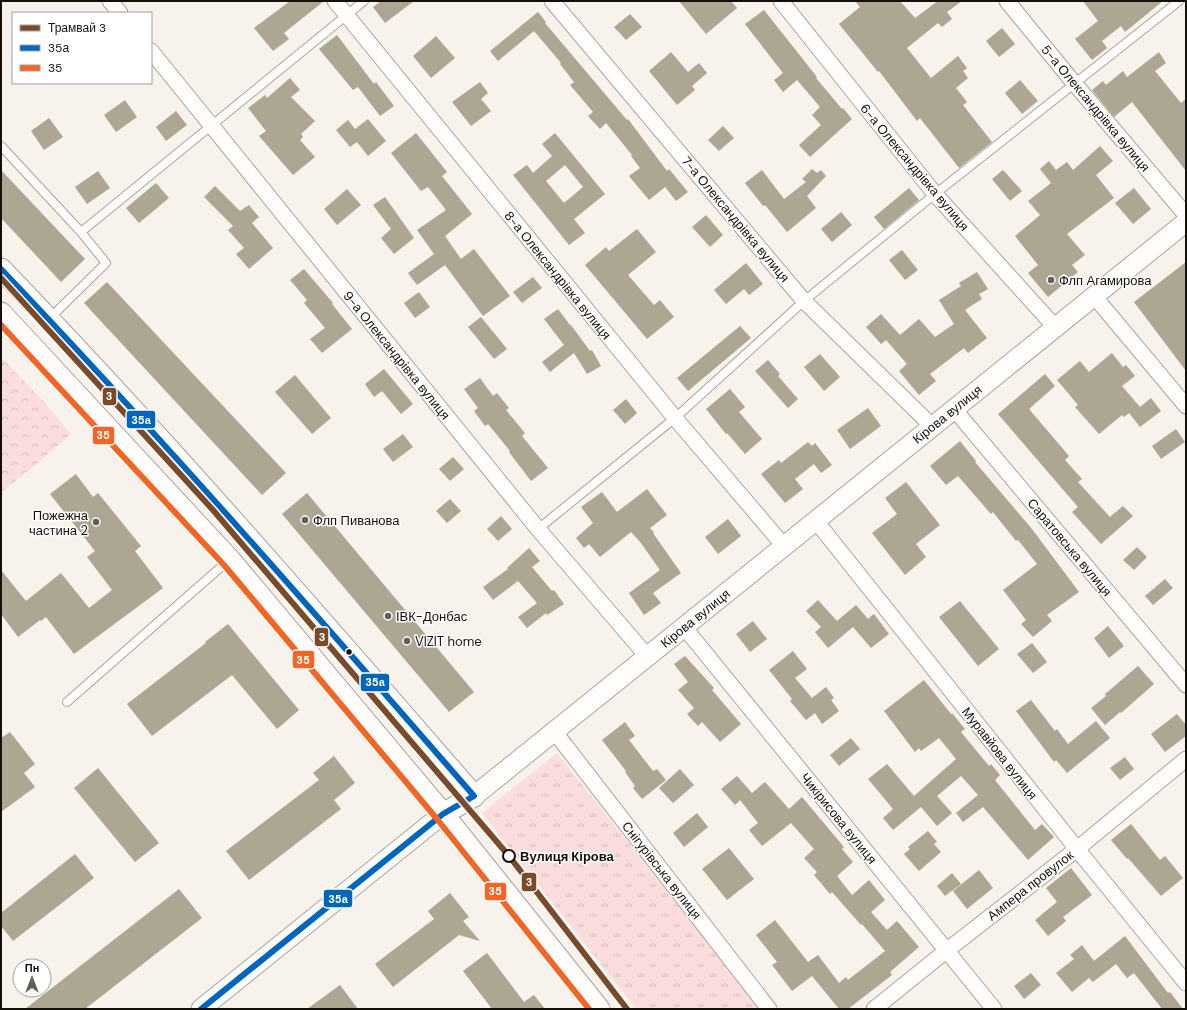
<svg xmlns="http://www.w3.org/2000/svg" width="1187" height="1010" font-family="'DM Sans',sans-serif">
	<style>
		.grass { fill: url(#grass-tufts) }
		.park { fill: url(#park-crowns) }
		.building { fill: #aca693; fill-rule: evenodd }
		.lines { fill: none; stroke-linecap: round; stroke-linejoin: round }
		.service-casing { stroke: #aaa49e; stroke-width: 10 }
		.minor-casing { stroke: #aaa49e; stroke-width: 17 }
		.tertiary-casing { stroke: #aaa49e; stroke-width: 21 }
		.secondary-casing { stroke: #aaa49e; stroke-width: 23 }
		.service { stroke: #fefdfc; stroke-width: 8 }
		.minor { stroke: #fefdfc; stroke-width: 15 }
		.tertiary { stroke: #fefdfc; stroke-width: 19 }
		.secondary { stroke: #fefdfc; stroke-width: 21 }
		.bus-1-casing { stroke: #fff; stroke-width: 9 }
		.bus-2-casing { stroke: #fff; stroke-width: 9 }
		.bus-1 { stroke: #0065bd; stroke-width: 6 }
		.bus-2 { stroke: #f26522; stroke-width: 6 }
		.tram-1-casing { stroke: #fff; stroke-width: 9 }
		.tram-1 { stroke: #7a4b2a; stroke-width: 6 }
		.poi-dot { fill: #645e58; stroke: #fff; stroke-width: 1.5 }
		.bus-dot { fill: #150f09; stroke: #fff; stroke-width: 1.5 }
		.stop-dot { fill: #fff; stroke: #150f09; stroke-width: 2 }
		.labels { text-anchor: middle; stroke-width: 3; stroke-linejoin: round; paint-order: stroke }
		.street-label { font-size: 13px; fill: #150f09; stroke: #fff }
		.poi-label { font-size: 13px; fill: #150f09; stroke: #fff; text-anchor: start }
		.stop-label { font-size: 13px; font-weight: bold; fill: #150f09; stroke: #fff; text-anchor: start }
		.line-badge { stroke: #fff; stroke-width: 1.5 }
		.badge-label { font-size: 11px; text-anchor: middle; font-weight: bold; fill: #fff }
	</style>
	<defs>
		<pattern id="grass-tufts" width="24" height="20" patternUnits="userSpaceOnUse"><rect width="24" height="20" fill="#fbddde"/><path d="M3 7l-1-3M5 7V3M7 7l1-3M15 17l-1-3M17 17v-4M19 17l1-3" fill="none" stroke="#d6bcbd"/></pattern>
		<pattern id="park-crowns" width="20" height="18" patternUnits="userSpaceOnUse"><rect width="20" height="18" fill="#fbddde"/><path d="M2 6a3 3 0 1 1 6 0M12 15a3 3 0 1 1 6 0" fill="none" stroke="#d6bcbd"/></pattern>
	</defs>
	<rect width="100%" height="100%" fill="#f8f2ec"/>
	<polygon class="grass" points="557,753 760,1009 636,1009 482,813"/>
	<polygon class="park" points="1,357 45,403 71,434 32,468 1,492"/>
	<g class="building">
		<polygon points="290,1 324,1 284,33 289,39 273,51 254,28"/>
		<polygon points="381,1 414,1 385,23 373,7"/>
		<polygon points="679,1 731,1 737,8 706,34"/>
		<polygon points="855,1 900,1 915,18 938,1 962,1 947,12 952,19 942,27 938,23 907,48 931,78 958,56 967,68 963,71 968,78 956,88 967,102 963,105 992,142 959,168 920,118 917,121 879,71 878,72 839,24 860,7"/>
		<polygon points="1083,1 1163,1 1125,32 1121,26 1102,41 1107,48 1092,60 1075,39 1098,21"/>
		<polygon points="764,10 817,77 816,78 842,109 843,108 852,119 810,157 799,145 821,125 812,115 820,107 797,80 783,92 774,80 783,73 745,24"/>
		<polygon points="538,12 546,22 545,23 627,120 628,119 667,171 669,169 688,192 676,201 665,187 649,200 629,176 640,168 631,156 632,155 606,123 600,129 588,116 593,112 570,85 574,82 560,64 561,63 534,31 498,61 490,51"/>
		<polygon points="630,14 642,27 626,40 614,27"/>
		<polygon points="1002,28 1015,44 999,57 986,41"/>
		<polygon points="337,35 374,84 376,82 394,106 380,116 358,87 353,90 319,49"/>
		<polygon points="436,36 455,58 431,78 413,56"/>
		<polygon points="671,52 688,72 699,63 707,73 692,86 695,90 677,105 649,71"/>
		<polygon points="1159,52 1166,63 1155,71 1181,103 1186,99 1186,171 1132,102 1114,117 1092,90 1103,81 1106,85 1123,71 1127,77"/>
		<polygon points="290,78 300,90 291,97 315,121 301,134 303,137 300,140 315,157 293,175 259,136 266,131 248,108 265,95 267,98"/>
		<polygon points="1020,80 1038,101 1022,114 1005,93"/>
		<polygon points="480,82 488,93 481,99 491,111 471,126 452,102"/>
		<polygon points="125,100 137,117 116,132 104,115"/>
		<polygon points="176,111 187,125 166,141 156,127"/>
		<polygon points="49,118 63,137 44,150 31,131"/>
		<polygon points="368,119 386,141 368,156 357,142 350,147 336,130 348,120 355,129"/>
		<polygon points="723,126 734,138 719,151 708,140"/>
		<polygon points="416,133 447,172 442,176 472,214 445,236 461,259 474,249 510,296 483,316 445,265 417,285 408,273 434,254 417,230 446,210 428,187 421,191 391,153"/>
		<path d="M555,133L605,194L574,219L585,233L569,245L513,175L527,165L533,173L552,156L542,144ZM565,165L583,187L564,203L546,181Z"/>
		<polygon points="1100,146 1113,161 1096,175 1114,198 1067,234 1085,255 1072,265 1078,272 1048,297 1028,273 1038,265 1015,236 1040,215 1028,201 1051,183 1040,169 1049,161 1056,170 1067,162 1073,170"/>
		<polygon points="812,169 817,173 821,170 826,176 807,196 816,208 787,232 765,205 763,206 745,183 762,170 784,199 806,182 802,179"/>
		<polygon points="1,170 85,259 61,282 1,218"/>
		<polygon points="1003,170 1022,191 1010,201 992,179"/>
		<polygon points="98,171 110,188 87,204 75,187"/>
		<polygon points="156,183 169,198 139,223 126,208"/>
		<polygon points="215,186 240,211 249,205 259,217 252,223 273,248 249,269 236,254 244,248 228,230 233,226 204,197"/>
		<polygon points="909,188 919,200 884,229 874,217"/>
		<polygon points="1134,188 1151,209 1133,224 1115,203"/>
		<polygon points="347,189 361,205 337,225 324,209"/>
		<polygon points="385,197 414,238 394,254 381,238 391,229 373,205"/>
		<polygon points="841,212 852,225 832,242 821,229"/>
		<polygon points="706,215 723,235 710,247 692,227"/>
		<polygon points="637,229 656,252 628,275 654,305 660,300 674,317 647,339 585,265 606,247 609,251"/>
		<polygon points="902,250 918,270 905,280 889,260"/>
		<polygon points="1186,262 1186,371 1134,302"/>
		<polygon points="746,263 763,284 749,295 744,289 726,304 714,290"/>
		<polygon points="304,269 333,303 332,304 352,329 322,353 310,339 325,328 304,303 307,300 290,280"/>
		<polygon points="977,272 988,289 979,294 982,299 965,310 987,338 968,353 964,348 930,374 936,381 919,395 899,371 907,364 886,340 881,344 866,327 881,314 900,335 919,319 935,337 954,324 939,300 961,286 959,283"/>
		<polygon points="533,277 542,288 522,303 513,292"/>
		<polygon points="107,282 286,473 262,495 84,303"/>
		<polygon points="419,292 430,307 415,318 404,303"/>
		<polygon points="558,309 570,325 571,325 590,351 592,350 601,366 587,374 574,353 550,372 542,362 564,345 544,319"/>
		<polygon points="481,317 507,349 494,359 468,327"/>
		<polygon points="740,326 751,338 688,391 677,378"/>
		<polygon points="1112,353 1123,367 1126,365 1135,376 1122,386 1140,407 1151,398 1161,411 1140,427 1129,413 1124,417 1122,415 1099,434 1075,407 1078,405 1057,380 1080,361 1089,372"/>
		<polygon points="820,354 840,377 824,391 804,367"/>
		<polygon points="768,360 780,374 778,376 798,399 788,408 755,371"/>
		<polygon points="384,369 413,404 401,414 382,391 374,397 365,384"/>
		<polygon points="1045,374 1055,386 1029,409 1069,456 1065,460 1082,479 1078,482 1110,517 1123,506 1133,516 1101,544 1072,512 1078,507 998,414"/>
		<polygon points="295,375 331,418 312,434 275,392"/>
		<polygon points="480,378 493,396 497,393 509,408 506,410 525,433 522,436 548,468 531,481 509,452 510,451 488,424 485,426 474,411 478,408 464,389"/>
		<polygon points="730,389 745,407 739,412 762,439 745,454 727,433 726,434 706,409"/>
		<polygon points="626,399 637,413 625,424 613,410"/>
		<polygon points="868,408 881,426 850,449 837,430"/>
		<polygon points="1176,429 1185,442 1161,459 1152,446"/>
		<polygon points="403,434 413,447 393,462 383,449"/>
		<polygon points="960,441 976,461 975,462 1032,529 1079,592 1047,615 1052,621 1033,637 1021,624 1026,620 1003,590 1037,564 1018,540 1016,541 993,512 991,514 958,476 946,485 930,466"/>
		<polygon points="808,442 812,446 815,443 832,465 821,473 814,464 795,479 803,489 785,503 761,474 779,460 781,463"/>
		<polygon points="453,457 464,469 450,481 439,469"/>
		<polygon points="76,474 93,497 98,493 141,546 135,551 163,588 74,654 46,617 41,621 40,620 18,637 1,614 1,570 26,601 61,573 89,608 112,590 87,557 95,551 50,494"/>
		<polygon points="906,482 940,525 916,544 926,557 905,575 872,533 897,514 885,498"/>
		<polygon points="647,489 667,515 650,528 654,532 653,533 681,573 653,593 661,603 644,615 629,593 660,570 641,543 631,532 600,557 589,544 584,548 576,538 593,523 581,507 602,492 617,512"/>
		<polygon points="307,493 474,692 449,712 282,514"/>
		<polygon points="450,499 461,511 447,523 436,511"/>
		<polygon points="501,516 512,529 498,541 487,529"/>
		<polygon points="728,519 741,536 718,554 705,537"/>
		<polygon points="1137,547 1147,557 1134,570 1123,560"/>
		<polygon points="529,548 540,561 532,567 552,591 554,590 564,604 547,615 546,613 527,628 518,617 537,603 518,581 493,600 483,587 508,569 507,568"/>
		<polygon points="1165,579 1173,588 1153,605 1145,596"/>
		<polygon points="818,600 837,621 856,605 868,619 874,614 889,634 871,648 853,627 828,648 815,632 821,627 806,611"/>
		<polygon points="960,601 999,649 978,666 939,617"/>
		<polygon points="753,621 767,639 750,652 736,634"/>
		<polygon points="228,624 299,710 277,729 232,675 152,736 127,704 206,643 205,642"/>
		<polygon points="1108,626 1124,646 1109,658 1094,638"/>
		<polygon points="1032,643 1047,662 1033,673 1017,654"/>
		<polygon points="793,651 807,669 795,678 812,698 826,687 834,698 831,700 839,711 822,724 815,713 806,720 790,701 792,699 769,670"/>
		<polygon points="685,656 714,688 712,690 741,724 720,742 702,722 698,726 687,714 694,708 678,690 688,682 674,664"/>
		<polygon points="1138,666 1154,684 1121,713 1120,712 1105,725 1091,708 1106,696 1105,694"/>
		<polygon points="924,680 951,714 952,713 965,729 961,732 989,766 991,764 1000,775 995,780 1035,830 1042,824 1054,837 1028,860 983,807 963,822 956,813 978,795 961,776 937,796 952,813 937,826 921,807 893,830 883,818 893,809 868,779 887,764 914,796 956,759 939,738 921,751 919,748 915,752 884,711"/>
		<polygon points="1031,700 1055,731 1057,729 1068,744 1096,721 1110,738 1067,773 1056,760 1054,762 1016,711"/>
		<polygon points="1177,714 1186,725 1186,736 1165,752 1151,734"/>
		<polygon points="625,722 635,736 629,740 653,771 657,769 666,780 642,799 633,788 635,786 625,772 626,771 602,740"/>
		<polygon points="10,732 35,764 24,773 35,787 1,812 1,738"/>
		<polygon points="851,738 860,749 839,766 830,755"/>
		<polygon points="334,756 355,783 334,800 341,809 249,880 226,851 319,780 313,773"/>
		<polygon points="1125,757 1134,769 1120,780 1110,768"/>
		<polygon points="98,768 159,843 135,862 74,788"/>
		<polygon points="680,769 694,785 673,803 659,788"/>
		<polygon points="737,776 752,793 765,782 789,809 802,797 844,847 842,849 853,862 837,876 852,895 869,880 885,900 871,912 887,930 897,921 919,947 890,972 892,975 848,1009 839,1009 812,976 792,991 772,965 777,962 756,935 775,920 808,962 818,955 839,983 846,977 848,980 885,951 862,924 861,925 832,892 830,894 814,875 817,872 804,858 814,849 791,823 762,846 749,830 758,823 740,800 735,805 721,789"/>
		<polygon points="697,813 708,827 684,847 673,833"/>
		<polygon points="1131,824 1160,860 1165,856 1183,878 1161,896 1128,858 1127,859 1111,840"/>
		<polygon points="928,831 937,842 934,844 941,852 919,871 904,854 910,849 908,847"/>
		<polygon points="729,848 754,879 727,900 702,869"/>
		<polygon points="75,854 94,878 13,941 1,926 1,913"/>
		<polygon points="1071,868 1092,895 1063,917 1066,921 1048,936 1035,920 1057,902 1046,888"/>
		<polygon points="979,870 993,888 967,909 953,891"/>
		<polygon points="952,873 961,884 945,896 937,886"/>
		<polygon points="179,889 202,918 85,1009 25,1009"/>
		<polygon points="450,893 469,917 463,921 480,941 459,935 393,987 375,964 434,919 428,911"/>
		<polygon points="1125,936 1168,993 1170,992 1183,1009 1162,1009 1134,973 1127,978 1116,964 1093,982 1089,978 1072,992 1056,973 1074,959 1070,955 1082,945 1094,961"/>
		<polygon points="487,953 524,1002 534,995 545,1009 492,1009 463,971"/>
		<polygon points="1031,973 1041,985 1024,999 1014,986"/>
		<polygon points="340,985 358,1009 307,1009"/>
	</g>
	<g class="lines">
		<defs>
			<g id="service">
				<polyline points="1,146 81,232 106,263 49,319"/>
				<polyline points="81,232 364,1"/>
				<polyline points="538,529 675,418 804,301 935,194 1179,1"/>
				<polyline points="67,702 229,560"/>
			</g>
			<g id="minor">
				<polyline points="110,1 120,13"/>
				<polyline points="335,1 675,418 784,546"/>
				<polyline points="552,1 804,301 932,426"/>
				<polyline points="781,1 935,194 1055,327"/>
				<polyline points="1007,1 1074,83 1186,215"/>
				<polyline points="151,51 538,529 647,656"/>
				<polyline points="1094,296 1186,406"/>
				<polyline points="954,409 1186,685"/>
				<polyline points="816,521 1077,849 1186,983"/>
				<polyline points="684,627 994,1009"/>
				<polyline points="554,731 769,1009"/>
				<polyline points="874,1009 946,951 1077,849 1186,759"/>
			</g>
			<g id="tertiary">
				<polyline points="474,796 684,627 1186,222"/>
				<polyline points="201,1009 443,814"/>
			</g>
			<g id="secondary">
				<path d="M1,269C165,439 319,618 474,796L443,814"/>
				<polyline points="1,313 230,560 443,814 599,1009"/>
			</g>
		</defs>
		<use href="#service" class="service-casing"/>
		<use href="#minor" class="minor-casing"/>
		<use href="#tertiary" class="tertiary-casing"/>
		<use href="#secondary" class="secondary-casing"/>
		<use href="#service" class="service"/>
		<use href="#minor" class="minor"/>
		<use href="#tertiary" class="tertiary"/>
		<use href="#secondary" class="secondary"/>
		<defs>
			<path id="bus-1" d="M1,269C164,440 319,618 474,796L443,814L201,1009"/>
			<g id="bus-2">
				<polyline points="1,281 53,336"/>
				<polyline points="1,325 224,565 437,819 589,1009"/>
			</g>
		</defs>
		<use href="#bus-1" class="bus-1-casing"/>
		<use href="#bus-2" class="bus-2-casing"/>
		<use href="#bus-1" class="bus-1"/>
		<use href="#bus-2" class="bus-2"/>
		<defs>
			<polyline id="tram-1" points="1,278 213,510 509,856 627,1009"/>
		</defs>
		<use href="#tram-1" class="tram-1-casing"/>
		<use href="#tram-1" class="tram-1"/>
	</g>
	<g class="poi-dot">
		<circle cx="1051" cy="280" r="4"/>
		<circle cx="305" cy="520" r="4"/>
		<circle cx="96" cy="522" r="4"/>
		<circle cx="388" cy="616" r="4"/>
		<circle cx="407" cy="641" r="4"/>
	</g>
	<circle class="bus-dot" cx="349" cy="652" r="3.5"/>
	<circle class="stop-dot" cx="509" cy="856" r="6"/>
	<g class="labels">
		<g class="street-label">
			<text transform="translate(1096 108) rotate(50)" y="5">5-а Олександрівка вулиця</text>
			<text transform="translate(915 167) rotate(50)" y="5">6-а Олександрівка вулиця</text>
			<text transform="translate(736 219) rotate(50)" y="5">7-а Олександрівка вулиця</text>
			<text transform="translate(558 275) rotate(51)" y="5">8-а Олександрівка вулиця</text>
			<text transform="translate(397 355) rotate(51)" y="5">9-а Олександрівка вулиця</text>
			<text transform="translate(947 414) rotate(-39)" y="5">Кірова вулиця</text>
			<text transform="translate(1070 547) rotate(50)" y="5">Саратовська вулиця</text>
			<text transform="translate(695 618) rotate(-39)" y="5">Кірова вулиця</text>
			<text transform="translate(1000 753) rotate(52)" y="5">Муравйова вулиця</text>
			<text transform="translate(839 818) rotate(51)" y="5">Чикірисова вулиця</text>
			<text transform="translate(662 870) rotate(52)" y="5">Снігурівська вулиця</text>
			<text transform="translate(1030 885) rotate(-38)" y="5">Ампера провулок</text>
		</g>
		<g class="poi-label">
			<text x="1059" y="285">Флп Агамирова</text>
			<text x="88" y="520" text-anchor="end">Пожежна<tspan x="88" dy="15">частина 2</tspan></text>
			<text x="313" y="525">Флп Пиванова</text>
			<text x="396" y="621">ІВК-Донбас</text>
			<text x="415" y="646">VIZIT home</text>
		</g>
		<g class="stop-label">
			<text x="520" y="861">Вулиця Кірова</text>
		</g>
	</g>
	<g class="line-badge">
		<rect x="102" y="387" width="15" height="19" rx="4" fill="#7a4b2a"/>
		<rect x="126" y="410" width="30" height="19" rx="4" fill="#0065bd"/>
		<rect x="92" y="426" width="23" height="19" rx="4" fill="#f26522"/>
		<rect x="314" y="627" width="15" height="20" rx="4" fill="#7a4b2a"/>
		<rect x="292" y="650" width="23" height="19" rx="4" fill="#f26522"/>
		<rect x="360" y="673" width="30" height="19" rx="4" fill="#0065bd"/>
		<rect x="521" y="872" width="16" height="20" rx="4" fill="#7a4b2a"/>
		<rect x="484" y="882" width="23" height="19" rx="4" fill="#f26522"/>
		<rect x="323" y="889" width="30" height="19" rx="4" fill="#0065bd"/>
	</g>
	<g class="badge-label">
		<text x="109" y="400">3</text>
		<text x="141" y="424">35а</text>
		<text x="103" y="439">35</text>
		<text x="322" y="641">3</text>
		<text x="303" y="664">35</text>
		<text x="375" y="686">35а</text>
		<text x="529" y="886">3</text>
		<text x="495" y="895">35</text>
		<text x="338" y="903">35а</text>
	</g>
	<rect width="1187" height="1010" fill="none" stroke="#150f09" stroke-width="4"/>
	<rect x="12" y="12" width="140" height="72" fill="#ffffff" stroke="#a19f9d"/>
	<rect x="20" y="25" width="20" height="6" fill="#7a4b2a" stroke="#a19f9d"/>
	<text x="48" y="32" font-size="12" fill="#150f09">Трамвай 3</text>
	<rect x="20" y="45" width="20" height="6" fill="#0065bd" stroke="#a19f9d"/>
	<text x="48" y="52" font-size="12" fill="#150f09">35а</text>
	<rect x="20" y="65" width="20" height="6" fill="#f26522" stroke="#a19f9d"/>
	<text x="48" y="72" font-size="12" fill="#150f09">35</text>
	<g transform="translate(32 978)"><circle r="19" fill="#ffffff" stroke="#a19f9d"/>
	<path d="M0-3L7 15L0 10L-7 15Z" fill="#645e58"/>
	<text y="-6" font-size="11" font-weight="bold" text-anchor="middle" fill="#150f09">Пн</text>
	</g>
</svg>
